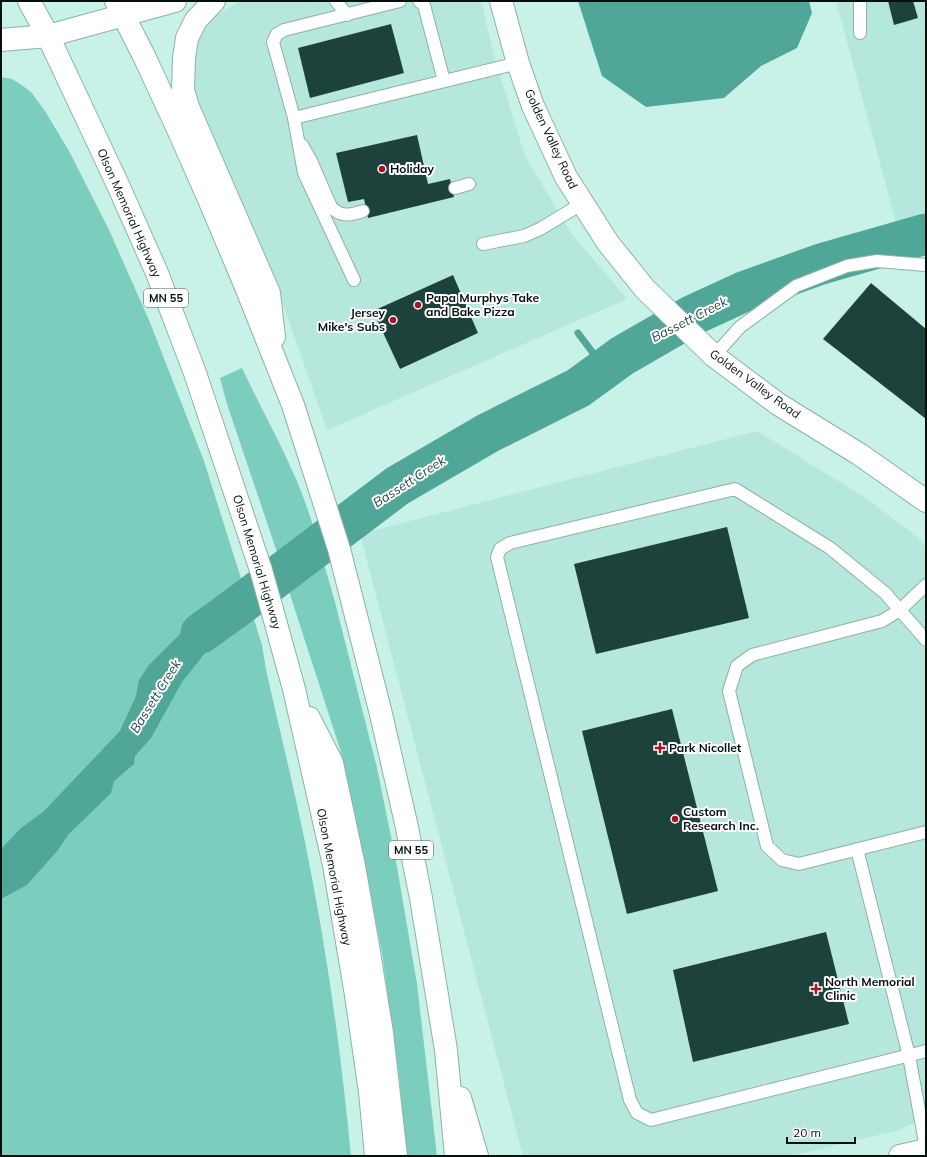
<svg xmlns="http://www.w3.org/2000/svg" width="927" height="1157" font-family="Mulish,sans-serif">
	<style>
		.built { fill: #b5e7dc }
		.green { fill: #7bcdbd }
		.water { fill: #51a797 }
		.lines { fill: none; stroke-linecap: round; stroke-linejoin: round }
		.stream { stroke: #51a797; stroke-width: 7 }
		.river { stroke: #51a797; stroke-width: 41 }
		.building { fill: #1d423b }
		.lane-casing { stroke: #8bb2aa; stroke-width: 14 }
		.secondary-casing { stroke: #8bb2aa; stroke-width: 24 }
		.highway-casing { stroke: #8bb2aa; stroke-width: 24 }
		.lane { stroke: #fff; stroke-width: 12 }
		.secondary { stroke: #fff; stroke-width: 22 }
		.highway { stroke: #fff; stroke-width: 22 }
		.poi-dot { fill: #a91326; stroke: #fff; stroke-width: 1.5 }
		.labels { text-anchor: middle; stroke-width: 4; stroke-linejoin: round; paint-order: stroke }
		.shield { fill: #fff; stroke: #4f5856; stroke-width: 1 }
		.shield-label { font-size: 11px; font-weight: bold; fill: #03110e }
		.street-label { font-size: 12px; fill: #03110e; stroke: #fff }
		.poi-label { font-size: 12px; font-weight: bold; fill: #03110e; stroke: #fff; text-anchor: start }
		.water-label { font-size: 13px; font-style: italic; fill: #234b43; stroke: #fff }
	</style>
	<rect width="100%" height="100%" fill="#c8f1e8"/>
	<g class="built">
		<polygon points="240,1 481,1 494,56 525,156 571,233 627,299 327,430 283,304 198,105 189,68 199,33 221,12"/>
		<polygon points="836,1 926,1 926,212 896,222"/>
		<polygon points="757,431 864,497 915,535 926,546 926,1116 899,1130 791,1156 523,1156 360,534"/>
	</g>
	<g class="green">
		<path d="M1,77L12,79L23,86L31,92L45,111L69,151L109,230L149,320L204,461L262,645L266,670C279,727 293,784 305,842C326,945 341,1051 351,1156H1Z"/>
		<path d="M242,368C268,424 301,477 316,537L281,564L227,404L220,378Z"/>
		<polygon points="322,557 335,602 377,768 396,861 417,984 437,1156 407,1156 399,1076 382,953 356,819 340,749 286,582"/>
	</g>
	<g class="water">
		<polygon points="578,1 809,1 812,13 797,48 761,66 724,98 646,107 602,76"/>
		<polygon points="316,537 322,557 286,582 281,564"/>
		<polygon points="237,589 245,591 251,611 248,612 246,621 218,637 182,682 151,738 135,756 134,764 114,781 111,793 68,835 58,850 27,885 1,899 1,849 20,829 44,811 120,731 136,696 139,680 149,665 181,633 187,624"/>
	</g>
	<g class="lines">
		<polyline class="stream" points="578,333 605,369"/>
		<polyline class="river" points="201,633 237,607 397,486 488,433 578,388 622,356 693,315 743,292 821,264 926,234"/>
	</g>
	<g class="building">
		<polygon points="888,1 913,1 918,18 894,25"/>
		<polygon points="391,24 404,73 310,98 298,48"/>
		<polygon points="417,135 428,184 450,179 454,197 368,218 364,199 348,202 336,153"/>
		<polygon points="453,275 478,333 400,369 373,311"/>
		<polygon points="871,283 926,329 926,419 823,339"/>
		<polygon points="727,527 749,618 596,654 574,564"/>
		<polygon points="672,709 718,891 627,914 582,731"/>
		<polygon points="826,932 849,1024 693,1062 673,970"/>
	</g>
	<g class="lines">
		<defs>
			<g id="lane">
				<polyline points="336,1 347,15"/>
				<polyline points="419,1 424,5 444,81"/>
				<polyline points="860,33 860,1"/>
				<polyline points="294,118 518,63"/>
				<path d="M302,145L311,161L331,207C342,218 350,215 363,211"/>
				<polyline points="455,188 469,184"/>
				<polyline points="483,244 524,236 540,229 583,203"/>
				<polyline points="354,280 304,173 294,118 273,42 277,34 284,30 400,1"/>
				<polyline points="714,356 740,327 796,286 847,266 877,261 926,265"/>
				<polyline points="926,585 900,610 882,621 752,655 737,666 729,691 767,846 782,860 799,864 926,832"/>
				<polyline points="926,640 885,593 830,548 735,489 510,543 500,549 497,557 630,1100 637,1113 651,1120 926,1051"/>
				<polyline points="857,849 909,1056 926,1148"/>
			</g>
			<g id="secondary">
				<polyline points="501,1 518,63 533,106 566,177 608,243 645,289 714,356 778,404 859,454 926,501"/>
				<polyline points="1,40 48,36 175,1"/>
				<polyline points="900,1156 926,1150"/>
			</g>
			<g id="highway">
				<polyline points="29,1 48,36 118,185 157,273 195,373 261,570 294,689 334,865 356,995 370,1092 376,1156"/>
				<polyline points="116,1 144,56 177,127 208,197 246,287 293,405 339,549 381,714 406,823 421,898 446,1050 456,1156"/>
				<polyline points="214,1 196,20 187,38 184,58 183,90 188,107 269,293 274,337"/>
				<polyline points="309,718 332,763 354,866 368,946 382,1033 396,1156"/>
				<polyline points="460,1098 477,1156"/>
			</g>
		</defs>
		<use href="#lane" class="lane-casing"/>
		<use href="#secondary" class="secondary-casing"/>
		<use href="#highway" class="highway-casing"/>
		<use href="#lane" class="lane"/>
		<use href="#secondary" class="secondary"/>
		<use href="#highway" class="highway"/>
	</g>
	<g class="poi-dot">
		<circle cx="382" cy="169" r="4"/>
		<circle cx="418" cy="305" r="4"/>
		<circle cx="393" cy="320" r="4"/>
		<path d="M658 742h4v4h4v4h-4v4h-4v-4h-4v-4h4z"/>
		<circle cx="675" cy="819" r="4"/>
		<path d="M814 983h4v4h4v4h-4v4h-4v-4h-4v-4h4z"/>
	</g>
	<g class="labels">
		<g class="shield">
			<rect x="144" y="289" width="44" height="18" rx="3"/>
			<rect x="389" y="841" width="44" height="18" rx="3"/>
		</g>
		<g class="shield-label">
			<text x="166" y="302">MN 55</text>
			<text x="411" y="854">MN 55</text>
		</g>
		<g class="street-label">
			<text transform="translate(551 139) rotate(65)" y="4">Golden Valley Road</text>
			<text transform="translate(129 213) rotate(66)" y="4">Olson Memorial Highway</text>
			<text transform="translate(755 384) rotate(36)" y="4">Golden Valley Road</text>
			<text transform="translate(257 562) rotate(73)" y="4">Olson Memorial Highway</text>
			<text transform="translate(334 877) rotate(79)" y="4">Olson Memorial Highway</text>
		</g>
		<g class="poi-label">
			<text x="390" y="173">Holiday</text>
			<text x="426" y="302">Papa Murphys Take<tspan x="426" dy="14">and Bake Pizza</tspan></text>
			<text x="385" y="317" text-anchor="end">Jersey<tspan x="385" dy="14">Mike's Subs</tspan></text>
			<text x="669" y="752">Park Nicollet</text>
			<text x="683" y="816">Custom<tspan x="683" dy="14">Research Inc.</tspan></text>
			<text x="825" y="986">North Memorial<tspan x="825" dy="14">Clinic</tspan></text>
		</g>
		<g class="water-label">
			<text transform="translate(689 319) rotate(-27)" y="5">Bassett Creek</text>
			<text transform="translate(409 481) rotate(-33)" y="5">Bassett Creek</text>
			<text transform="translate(155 696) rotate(-58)" y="5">Bassett Creek</text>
		</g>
	</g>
	<rect width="927" height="1157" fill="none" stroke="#03110e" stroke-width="4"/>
	<path d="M787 1137v6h68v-6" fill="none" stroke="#03110e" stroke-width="2"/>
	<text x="793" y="1137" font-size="12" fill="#03110e" stroke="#ffffff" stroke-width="3" paint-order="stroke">20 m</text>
</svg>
